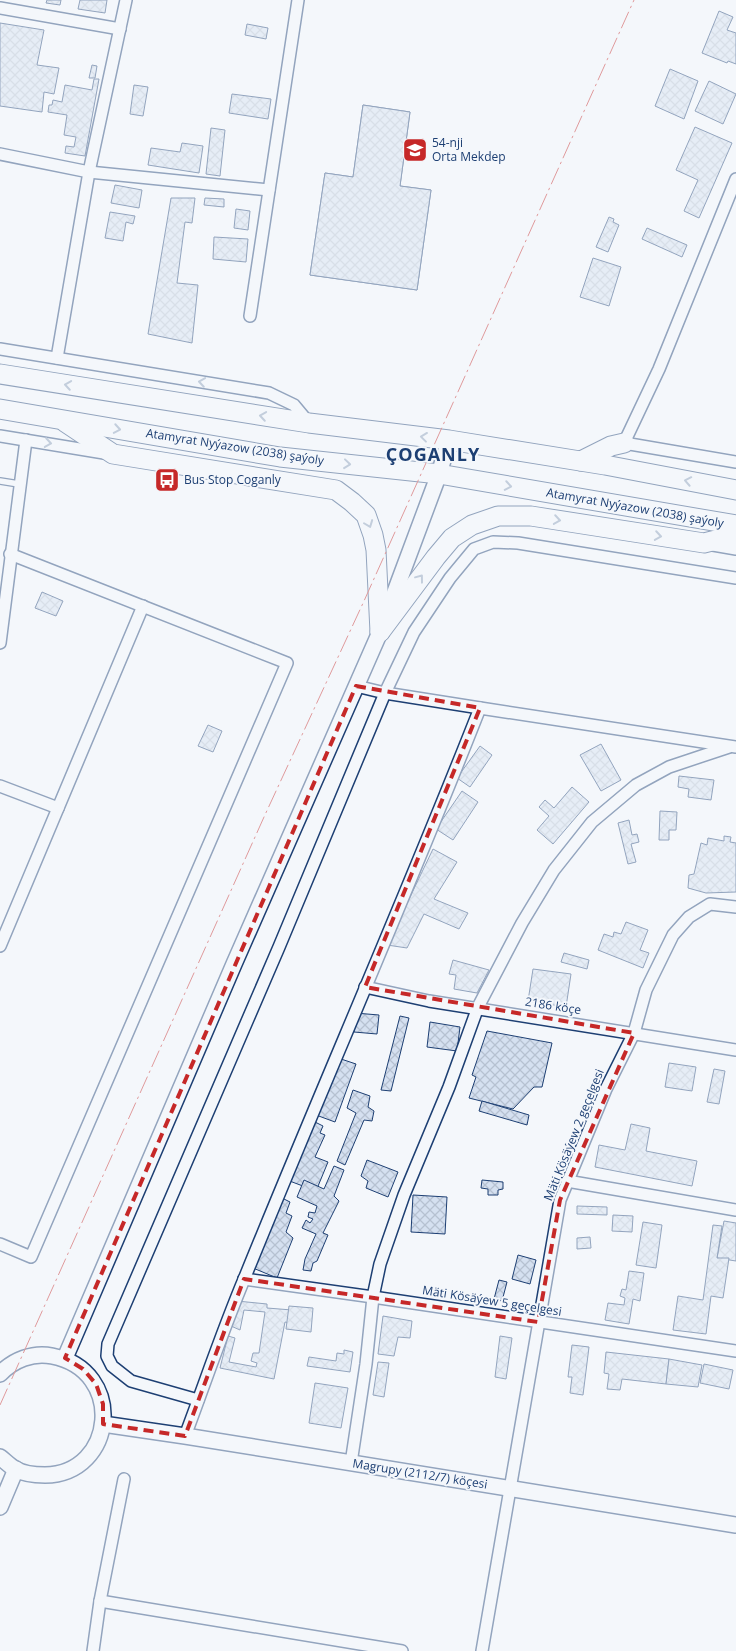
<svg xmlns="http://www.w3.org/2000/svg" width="736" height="1651" font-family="'Open Sans',sans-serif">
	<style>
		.building { fill: url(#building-cross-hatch); stroke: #1d3f73; fill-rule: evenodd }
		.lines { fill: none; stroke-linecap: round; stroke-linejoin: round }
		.service-casing { stroke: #1d3f73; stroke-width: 8 }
		.minor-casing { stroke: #1d3f73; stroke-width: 14 }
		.tertiary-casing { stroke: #1d3f73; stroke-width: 18 }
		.primary-casing { stroke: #1d3f73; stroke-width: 21 }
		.service { stroke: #f4f7fb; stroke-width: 5.5 }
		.minor { stroke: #f4f7fb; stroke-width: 11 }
		.tertiary { stroke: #f4f7fb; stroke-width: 15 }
		.primary { stroke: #f4f7fb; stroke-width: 19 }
		.power { stroke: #c62828; stroke-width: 1; stroke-dasharray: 18 4 2.5 4; stroke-linecap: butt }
		.oneway { stroke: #889bb7 }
		.marked { fill: none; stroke: #c62828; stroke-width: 4; stroke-dasharray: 10 6; stroke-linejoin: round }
		.labels { text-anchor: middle; stroke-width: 4; stroke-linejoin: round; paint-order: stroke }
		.poi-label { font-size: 12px; fill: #1d3f73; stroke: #f4f7fb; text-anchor: start }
		.street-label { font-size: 12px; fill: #1d3f73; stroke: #f4f7fb }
		.district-label { font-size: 18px; font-weight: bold; letter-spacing: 1px; fill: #1d3f73; stroke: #f4f7fb }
	</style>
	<defs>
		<pattern id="building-cross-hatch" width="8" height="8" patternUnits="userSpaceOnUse" patternTransform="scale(1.25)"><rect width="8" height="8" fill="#d5e0f0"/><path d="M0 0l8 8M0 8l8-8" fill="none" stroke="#b6c1d1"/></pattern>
	</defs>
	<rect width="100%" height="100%" fill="#f4f7fb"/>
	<g class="building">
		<polygon points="47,0 61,0 60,5 46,3"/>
		<polygon points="80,0 107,0 105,13 78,9"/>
		<polygon points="719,11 733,17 727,30 736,33 736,64 728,61 727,63 702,53"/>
		<polygon points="0,23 44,30 37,65 59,68 54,94 44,92 42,112 0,106"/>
		<polygon points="247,24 268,28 266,39 245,35"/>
		<polygon points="92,65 97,66 95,78 89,78"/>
		<polygon points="670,69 698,81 684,119 655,106"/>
		<polygon points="94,79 99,79 85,156 65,153 66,146 74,147 76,137 64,135 67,115 48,112 49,105 52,105 53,100 62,102 65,85 92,90"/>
		<polygon points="709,81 736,94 723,124 695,111"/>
		<polygon points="134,85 148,87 143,116 130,114"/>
		<polygon points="232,94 271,99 268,119 229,113"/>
		<path d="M363,105L410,112L400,186L431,190L417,290L310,275L325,173L353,177ZM351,204L395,209L387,260L343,254Z"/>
		<polygon points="363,105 410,112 400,186 431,190 417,290 310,275 325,173 353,177"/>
		<polygon points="695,127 732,143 699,218 684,211 698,180 676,170"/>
		<polygon points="211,128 225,130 220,176 206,174"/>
		<polygon points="182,143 203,146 199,173 148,165 151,148 180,152"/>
		<polygon points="115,185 142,190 139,208 111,203"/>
		<polygon points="171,198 195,198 192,223 185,222 177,283 198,285 192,343 148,334"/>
		<polygon points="205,198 224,199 224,207 204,205"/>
		<polygon points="236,209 250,211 248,230 234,228"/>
		<polygon points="110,212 135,216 133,224 126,222 123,241 105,238"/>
		<polygon points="609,217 614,219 613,222 619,225 608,252 596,247"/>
		<polygon points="647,228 687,245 682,257 642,239"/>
		<polygon points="214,237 248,239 246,262 213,259"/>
		<polygon points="593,258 621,267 609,306 580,297"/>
		<polygon points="42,592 63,601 56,616 35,608"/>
		<polygon points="208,725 222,731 213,752 198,746"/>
		<polygon points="601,744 621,780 601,791 580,755"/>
		<polygon points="480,746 492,755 470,787 457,778"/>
		<polygon points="679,776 714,780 711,800 688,797 689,789 678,787"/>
		<polygon points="572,787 589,802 553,844 537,830 549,816 539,807 545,800 554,808"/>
		<polygon points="462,791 478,802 453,840 436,829"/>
		<polygon points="660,811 677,812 676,830 669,830 669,840 659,840"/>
		<polygon points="629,820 632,835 637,834 639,842 631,844 636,862 628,864 618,823"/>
		<polygon points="724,836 731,837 730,842 736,843 736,892 706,893 688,888 689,875 694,874 701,843 707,845 708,838 724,841"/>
		<polygon points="433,849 457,862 434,899 468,913 459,929 424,914 407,948 387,945"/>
		<polygon points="626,922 648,930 640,950 649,953 643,968 598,950 604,934 613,937 614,932 621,934"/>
		<polygon points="564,953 589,960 587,969 561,962"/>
		<polygon points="453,960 489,970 477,993 454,989 456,975 449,974"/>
		<polygon points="533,969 571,974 566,1007 528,1001"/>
		<polygon points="355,1013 379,1015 377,1034 354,1032"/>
		<polygon points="400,1016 409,1018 391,1091 381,1090"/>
		<polygon points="430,1022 460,1027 457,1051 427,1047"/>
		<polygon points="487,1031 552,1043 542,1087 534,1087 513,1109 469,1098 476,1077 472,1075"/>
		<polygon points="338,1058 356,1064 335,1122 316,1115"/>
		<polygon points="669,1063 696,1067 692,1091 665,1087"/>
		<polygon points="714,1069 725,1071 719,1104 707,1102"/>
		<polygon points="353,1090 370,1096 368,1107 374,1111 372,1121 364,1120 345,1165 337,1161 356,1113 347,1108"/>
		<polygon points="482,1101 529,1115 527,1125 479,1111"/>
		<polygon points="313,1121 323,1126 320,1133 325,1135 315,1157 328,1162 316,1191 287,1180"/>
		<polygon points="631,1124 650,1128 646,1151 697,1161 692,1186 595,1167 599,1145 625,1150"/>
		<polygon points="367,1160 398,1172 388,1197 366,1188 368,1181 361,1176"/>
		<polygon points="334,1166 344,1170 334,1196 339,1201 323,1233 328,1235 317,1261 313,1263 311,1271 303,1270 305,1259 316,1234 302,1228 306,1220 310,1223 313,1219 308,1217 309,1212 315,1213 317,1206 297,1197 304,1180 324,1189"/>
		<polygon points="482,1180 503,1182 503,1189 498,1190 498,1195 488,1195 488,1189 481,1188"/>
		<polygon points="413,1195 447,1197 445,1234 411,1232"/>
		<polygon points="282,1198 290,1202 286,1213 292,1216 286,1232 293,1238 277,1278 253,1268"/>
		<polygon points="577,1206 607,1207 607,1215 577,1214"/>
		<polygon points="613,1215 633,1216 632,1232 612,1231"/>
		<polygon points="724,1221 736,1223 736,1261 717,1258"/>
		<polygon points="643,1222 662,1225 656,1268 636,1265"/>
		<polygon points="713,1225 722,1226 717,1258 729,1258 723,1298 711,1296 706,1334 673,1330 678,1296 703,1300"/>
		<polygon points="590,1237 591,1248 577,1249 577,1238"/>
		<polygon points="518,1255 536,1260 530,1284 512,1279"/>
		<polygon points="629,1271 644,1273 640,1301 633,1299 629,1324 605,1320 608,1303 624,1305 625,1298 620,1296 622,1289 626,1290"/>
		<polygon points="499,1280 507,1282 502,1301 494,1299"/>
		<polygon points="237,1301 267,1304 267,1308 292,1310 290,1323 285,1322 274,1379 220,1368 228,1336 235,1338 229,1362 256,1367 257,1363 251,1361 253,1353 259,1353 265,1312 244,1310 240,1330 231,1326"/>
		<polygon points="289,1306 313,1308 311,1332 286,1329"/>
		<polygon points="383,1316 412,1321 410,1338 398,1337 394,1356 378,1354"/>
		<polygon points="500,1336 512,1338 506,1379 495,1377"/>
		<polygon points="572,1345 589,1347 583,1395 570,1393 572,1377 568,1377"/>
		<polygon points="344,1350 353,1352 350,1372 307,1366 309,1357 336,1361 337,1353 344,1354"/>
		<polygon points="606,1352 669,1359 666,1384 622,1379 620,1390 607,1389 609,1374 604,1373"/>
		<polygon points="669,1359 702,1365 698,1387 666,1384"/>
		<polygon points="378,1362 389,1363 384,1397 373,1395"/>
		<polygon points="704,1364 733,1370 729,1389 700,1383"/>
		<polygon points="315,1383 348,1388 341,1428 309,1423"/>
	</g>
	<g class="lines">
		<defs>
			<polyline id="service" points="0,481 19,484"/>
			<g id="minor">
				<polyline points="0,8 120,29"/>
				<polyline points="0,154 89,172 269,190"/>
				<polyline points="736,179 659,369 624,443 736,462"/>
				<polyline points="250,316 298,0"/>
				<polyline points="0,349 269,393 294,405 309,423"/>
				<polyline points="57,358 89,172 126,0"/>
				<polyline points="0,436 104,453"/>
				<polyline points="713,545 736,549"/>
				<polyline points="0,643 26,440"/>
				<polyline points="356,686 385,693 480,708"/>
				<polyline points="0,786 58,808"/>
				<polyline points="0,946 143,606"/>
				<polyline points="365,987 429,1001 736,1050"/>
				<polyline points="567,1181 736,1210"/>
				<polyline points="0,1244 31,1257 287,663 10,554"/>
				<polyline points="244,1279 373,1297 736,1351"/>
				<polyline points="198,1400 131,1381 112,1366 107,1356 108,1344 279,947 385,693 414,632 450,578 474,549 493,542 518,543 736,578"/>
				<path d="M185,1436C205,1383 223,1329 245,1277C322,1087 405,899 480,708L736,747"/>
				<polyline points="351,1463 366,1364 373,1297 380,1264 404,1195 449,1087 478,1007 522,923 554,870 592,822 636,785 669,767 729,747"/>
				<polyline points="100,1601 402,1651"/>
				<polyline points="93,1651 100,1601 124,1479"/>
				<polyline points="482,1651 560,1200 606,1089 634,1033 646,990 673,935 689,917 710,904 736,907"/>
			</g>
			<g id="tertiary">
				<polyline points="65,1358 234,964 380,632 439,474 449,440"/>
				<path d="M0,1374C13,1360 33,1352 52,1356C126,1370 116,1474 45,1475C35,1475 24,1474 15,1469C10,1466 5,1461 0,1457"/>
				<polyline points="103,1424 185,1436 736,1525"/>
				<polyline points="0,1507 16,1469"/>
			</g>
			<g id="primary">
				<polyline points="0,374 309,423 449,440 605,465 736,490"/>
				<polyline points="0,409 280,457 439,474 736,525"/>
				<polyline points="65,422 113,454 336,490 352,502 366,515 373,535 376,550 380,632"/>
				<polyline points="581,461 611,446 624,443"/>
				<polyline points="380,632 436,557 452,538 472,525 498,516 531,516 704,543 736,535"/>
			</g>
		</defs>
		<use href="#service" class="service-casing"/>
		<use href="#minor" class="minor-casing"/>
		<use href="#tertiary" class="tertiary-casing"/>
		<use href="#primary" class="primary-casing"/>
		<use href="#service" class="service"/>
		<use href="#minor" class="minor"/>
		<use href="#tertiary" class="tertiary"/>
		<use href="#primary" class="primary"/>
		<polyline class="power" points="0,1405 264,817 364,601 634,0"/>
	</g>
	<defs><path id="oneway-chevron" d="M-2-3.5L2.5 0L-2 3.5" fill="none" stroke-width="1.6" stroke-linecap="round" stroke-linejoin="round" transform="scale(1.25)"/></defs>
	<g class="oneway">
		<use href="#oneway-chevron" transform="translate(202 382) rotate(-171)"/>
		<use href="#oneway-chevron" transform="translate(68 385) rotate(-171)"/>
		<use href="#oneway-chevron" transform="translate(263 416) rotate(-171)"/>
		<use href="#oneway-chevron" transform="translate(117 429) rotate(10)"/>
		<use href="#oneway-chevron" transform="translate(424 437) rotate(-173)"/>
		<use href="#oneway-chevron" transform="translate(48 443) rotate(9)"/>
		<use href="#oneway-chevron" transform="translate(347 464) rotate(6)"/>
		<use href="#oneway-chevron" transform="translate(688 481) rotate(-169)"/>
		<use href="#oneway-chevron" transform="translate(508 486) rotate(10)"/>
		<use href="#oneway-chevron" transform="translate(557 520) rotate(9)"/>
		<use href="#oneway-chevron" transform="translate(369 524) rotate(69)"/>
		<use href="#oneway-chevron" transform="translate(658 536) rotate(9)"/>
		<use href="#oneway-chevron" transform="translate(420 578) rotate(-53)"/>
	</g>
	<path d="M0 0H736V1651H0ZM356,686L480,708L365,987L634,1033L560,1200L538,1322L244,1279L185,1436L103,1424V1404L96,1384L83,1369L65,1358Z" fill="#f4f7fb" fill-opacity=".55" fill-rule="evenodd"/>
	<path class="marked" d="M356,686L480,708L365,987L634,1033L560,1200L538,1322L244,1279L185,1436L103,1424V1404L96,1384L83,1369L65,1358Z"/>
	<defs>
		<symbol id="school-square" viewBox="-11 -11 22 22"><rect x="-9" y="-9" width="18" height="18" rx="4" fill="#c62828" stroke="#f4f7fb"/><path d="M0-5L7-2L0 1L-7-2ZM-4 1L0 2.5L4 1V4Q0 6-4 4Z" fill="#fff"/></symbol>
		<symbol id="bus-square" viewBox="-11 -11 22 22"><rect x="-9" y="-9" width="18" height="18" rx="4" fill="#c62828" stroke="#f4f7fb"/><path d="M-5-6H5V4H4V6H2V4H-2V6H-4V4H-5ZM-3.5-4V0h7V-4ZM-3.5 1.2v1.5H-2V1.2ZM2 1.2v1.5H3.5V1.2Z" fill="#fff"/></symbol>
	</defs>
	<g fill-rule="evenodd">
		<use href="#school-square" x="401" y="136" width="28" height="28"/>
		<use href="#bus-square" x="153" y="466" width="28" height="28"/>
	</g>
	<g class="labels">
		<g class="poi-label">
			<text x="432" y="147">54-nji<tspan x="432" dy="14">Orta Mekdep</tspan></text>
			<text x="184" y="484">Bus Stop Coganly</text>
		</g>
		<g class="street-label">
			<text transform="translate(235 447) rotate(9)" y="4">Atamyrat Nyýazow (2038) şaýoly</text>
			<text transform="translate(635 508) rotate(10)" y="4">Atamyrat Nyýazow (2038) şaýoly</text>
			<text transform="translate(553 1006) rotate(9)" y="4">2186 köçe</text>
			<text transform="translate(574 1135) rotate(-68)" y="4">Mäti Kösäýew 2 geçelgesi</text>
			<text transform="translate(492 1301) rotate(9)" y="4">Mäti Kösäýew 5 geçelgesi</text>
			<text transform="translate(420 1474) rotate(9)" y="4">Magrupy (2112/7) köçesi</text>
		</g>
		<g class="district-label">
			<text x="433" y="461">ÇOGANLY</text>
		</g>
	</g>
</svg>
